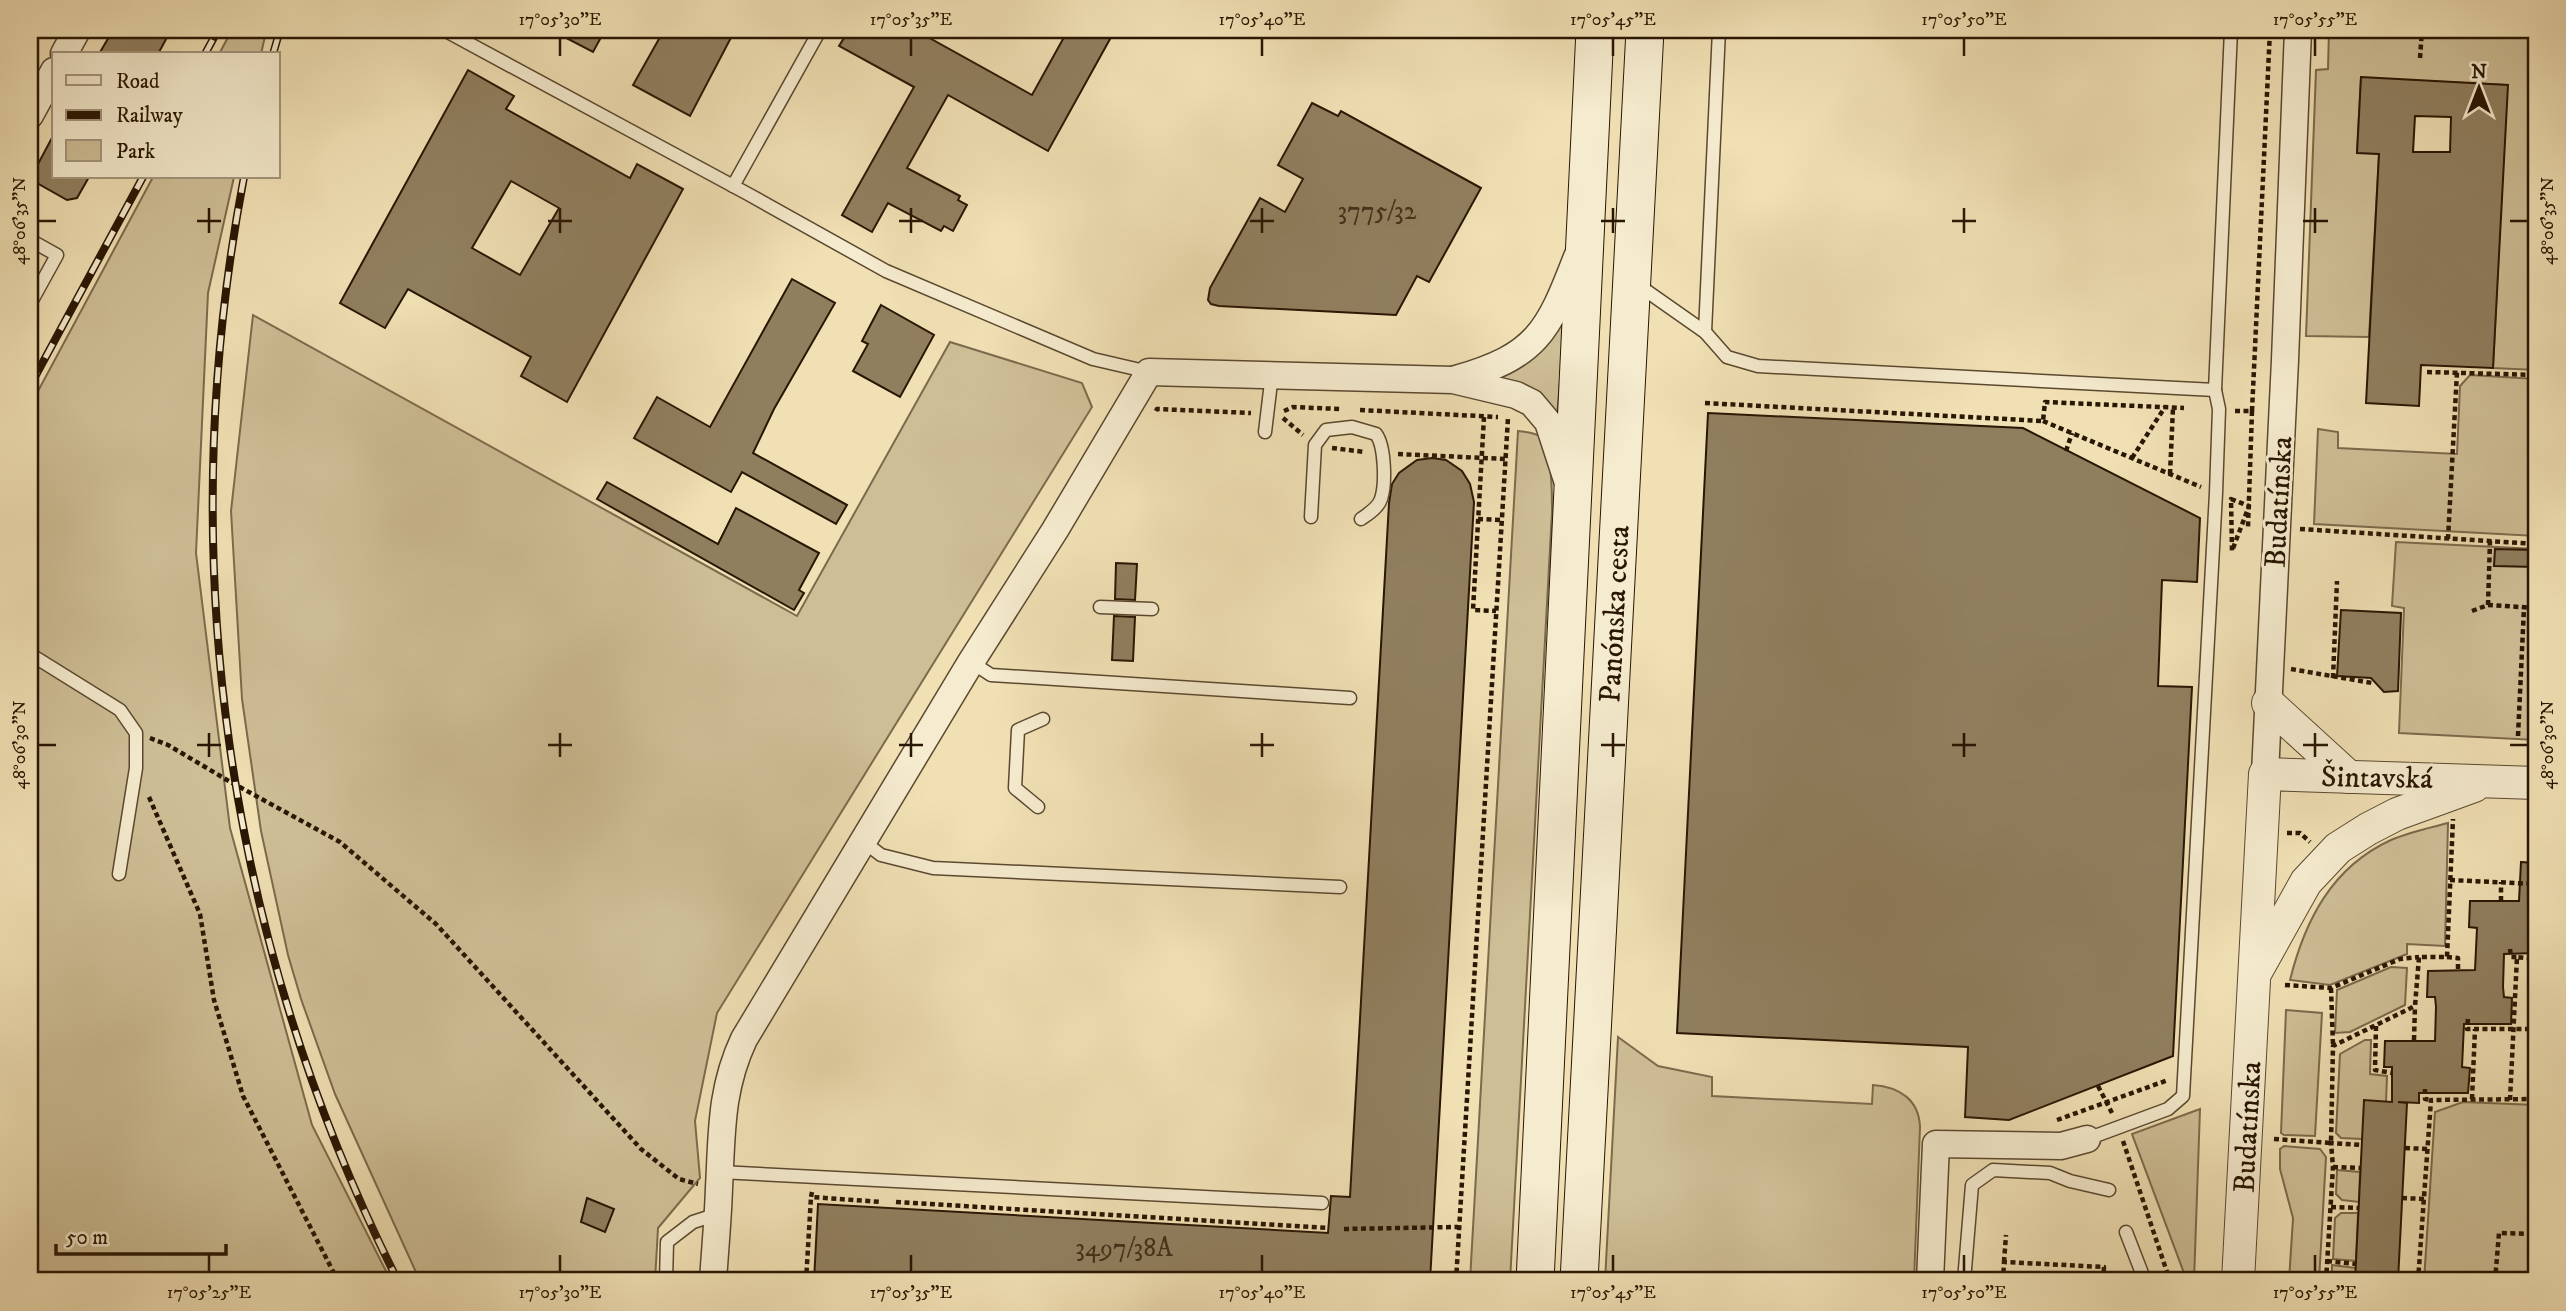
<svg xmlns="http://www.w3.org/2000/svg" width="2566" height="1311" font-family="'IM FELL DW Pica',serif">
	<style>
		.green { fill: #cebe96; stroke: #7c6a4c; stroke-width: 2 }
		.building { fill: #907f5f; stroke: #291603; stroke-width: 2; fill-rule: evenodd }
		.lines { fill: none; stroke-linecap: round; stroke-linejoin: round }
		.service-casing { stroke: #5b482f; stroke-width: 15 }
		.minor-casing { stroke: #5b482f; stroke-width: 29 }
		.tertiary-casing { stroke: #5b482f; stroke-width: 34 }
		.secondary-casing { stroke: #291603; stroke-width: 39 }
		.path { stroke: #291603; stroke-width: 4.5; stroke-dasharray: 5 3.5; stroke-linecap: butt }
		.service { stroke: #f5ebce; stroke-width: 12 }
		.minor { stroke: #f5ebce; stroke-width: 26 }
		.tertiary { stroke: #f5ebce; stroke-width: 32 }
		.secondary { stroke: #f5ebce; stroke-width: 37 }
		.rail-casing { stroke: #291603; stroke-width: 8 }
		.rail { stroke: #f5ebce; stroke-width: 5; stroke-dasharray: 16; stroke-linecap: butt }
		.ticks { fill: none; stroke: #291603; stroke-width: 2.5 }
		.labels { text-anchor: middle; stroke-width: 6; stroke-linejoin: round; paint-order: stroke }
		.number-label { font-size: 26px; fill: #43301a }
		.street-label { font-size: 30px; fill: #291603; stroke: #f5ebce }
		.neatline { fill: none; stroke: #291603; stroke-width: 2.5 }
		.ticks-label { font-size: 18px; text-anchor: middle; fill: #291603 }
	</style>
	<rect width="100%" height="100%" fill="#f0e0b4"/>
	<filter id="stains"><feTurbulence type="fractalNoise" baseFrequency=".00286" numOctaves="4"/><feColorMatrix values="0 0 0 0 .2 0 0 0 0 .09 0 0 0 0 .02 0 0 0 .5 -.17"/></filter>
	<radialGradient id="worn" r=".72"><stop offset=".6" stop-color="#630" stop-opacity="0"/><stop offset="1" stop-color="#630" stop-opacity=".3"/></radialGradient>
	<g class="green">
		<polygon points="232,30 263,30 266,32 261,54 219,54"/>
		<polygon points="2329,30 2536,30 2536,370 2493,368 2507,85 2361,78 2357,152 2379,154 2369,337 2306,336 2316,70 2328,69"/>
		<polygon points="153,177 234,177 208,293 196,553 230,828 312,1125 391,1281 30,1281 30,406"/>
		<polygon points="1566,312 1556,428 1495,376"/>
		<polygon points="253,315 797,616 950,342 1082,383 1092,407 717,1013 695,1121 700,1178 658,1228 655,1281 420,1281 335,1094 301,999 288,955 261,831 242,699 231,511"/>
		<polygon points="2470,375 2536,379 2536,536 2314,524 2318,429 2338,432 2338,448 2457,454 2460,386"/>
		<path d="M1518,431C1525,432 1533,432 1539,436C1553,447 1552,496 1552,512L1510,1281H1470Z"/>
		<polygon points="2396,542 2536,549 2536,740 2399,733 2404,608 2392,606"/>
		<path d="M2448,823L2445,946L2407,944V954L2330,985L2290,980C2305,920 2332,867 2391,840C2409,832 2429,828 2448,823Z"/>
		<polygon points="2391,967 2407,968 2405,1005 2350,1032 2335,1033 2337,990"/>
		<polygon points="2286,1010 2322,1013 2315,1136 2284,1135 2281,1133"/>
		<path d="M1618,1037L1658,1066L1712,1077V1096L1872,1104L1873,1085C1900,1087 1919,1100 1920,1127L1914,1281H1605Z"/>
		<polygon points="2365,1040 2371,1040 2370,1074 2387,1076 2386,1102 2362,1139 2341,1138 2336,1133 2340,1054"/>
		<polygon points="2463,1102 2536,1105 2536,1281 2424,1281 2435,1112"/>
		<polygon points="2200,1109 2194,1281 2187,1281 2132,1134"/>
		<polygon points="2284,1146 2320,1149 2326,1157 2319,1281 2289,1281 2293,1218 2280,1169 2280,1149"/>
		<polygon points="2337,1170 2360,1172 2359,1202 2342,1200 2336,1194"/>
		<polygon points="2341,1213 2358,1213 2356,1261 2333,1259 2335,1218"/>
		<polygon points="2332,1265 2356,1268 2355,1281 2332,1281"/>
	</g>
	<g class="building">
		<polygon points="113,30 171,30 158,54 99,54"/>
		<polygon points="551,30 605,30 593,52"/>
		<polygon points="664,30 735,30 690,116 633,85"/>
		<polygon points="849,30 915,30 1032,95 1068,30 1115,30 1048,151 948,95 907,168 960,196 958,200 967,205 953,231 944,226 941,231 888,203 872,232 842,215 914,87 839,46"/>
		<path d="M468,70L514,96L506,109L630,178L637,164L683,189L567,402L521,376L531,357L408,289L385,328L340,303ZM511,181L559,208L520,275L472,248Z"/>
		<path d="M2361,77L2508,85L2493,368L2421,365L2419,406L2366,403L2379,154L2357,153ZM2415,116L2451,117L2450,152H2413Z"/>
		<polygon points="1312,103 1338,116 1341,111 1481,188 1429,282 1417,276 1396,315 1219,306 1211,304 1208,300 1210,288 1260,198 1285,212 1303,179 1278,165"/>
		<polygon points="54,134 54,177 89,177 77,198 67,200 30,179"/>
		<polygon points="792,279 835,303 774,409 753,453 847,505 836,524 742,472 731,492 634,438 657,397 710,427"/>
		<polygon points="881,305 934,335 900,397 853,371 868,344 862,341"/>
		<polygon points="1708,413 2023,428 2200,518 2197,582 2162,580 2158,686 2192,687 2173,1056 2009,1120 1965,1117 1968,1047 1677,1033"/>
		<polygon points="1432,458 1446,460 1462,471 1470,484 1474,502 1430,1281 814,1281 818,1204 1328,1233 1331,1196 1350,1197 1389,503 1392,484 1399,473 1417,460"/>
		<polygon points="607,482 718,544 736,508 819,553 799,590 804,593 794,610 597,499"/>
		<polygon points="2495,549 2536,550 2536,567 2494,566"/>
		<polygon points="1116,563 1137,564 1135,600 1115,599"/>
		<polygon points="2341,610 2401,613 2398,691 2384,692 2371,678 2337,676"/>
		<polygon points="1114,616 1135,617 1133,661 1112,660"/>
		<polygon points="2521,862 2536,863 2536,953 2504,954 2503,987 2504,997 2512,998 2511,1024 2464,1024 2462,1067 2470,1068 2468,1093 2419,1093 2419,1103 2398,1102 2407,1103 2398,1281 2355,1281 2364,1100 2392,1102 2392,1067 2384,1067 2385,1041 2435,1041 2436,1007 2435,997 2427,997 2428,971 2475,970 2477,928 2469,927 2470,901 2519,901"/>
		<polygon points="587,1198 614,1209 605,1232 581,1222"/>
	</g>
	<g class="lines">
		<defs>
			<g id="service">
				<polyline points="444,30 748,194 886,271 1093,359 1149,372"/>
				<polyline points="733,186 820,30"/>
				<polyline points="30,240 57,255 30,304"/>
				<polyline points="1638,285 1705,332 1727,357 1758,366 2215,390 2231,30"/>
				<polyline points="1705,332 1719,30"/>
				<polyline points="1265,432 1272,374"/>
				<path d="M1311,517L1315,445L1326,430L1352,427L1376,434C1385,446 1386,484 1381,499C1378,508 1368,514 1361,519"/>
				<polyline points="1100,607 1152,609"/>
				<polyline points="30,654 120,710 136,733 136,768 119,874"/>
				<polyline points="971,662 991,675 1350,698"/>
				<polyline points="1038,807 1015,788 1018,730 1043,719"/>
				<polyline points="864,842 881,855 933,868 1340,887"/>
				<polyline points="2087,1139 2168,1109 2183,1096 2216,493 2219,409 2215,390"/>
				<polyline points="720,1172 1322,1203"/>
				<polyline points="2126,1232 2145,1281"/>
				<polyline points="666,1281 667,1242 693,1222 718,1214"/>
				<polyline points="1964,1281 1972,1185 1993,1170 2050,1173 2070,1181 2109,1190"/>
			</g>
			<g id="minor">
				<polyline points="64,54 77,30"/>
				<polyline points="30,115 54,71"/>
				<path d="M1456,379C1537,356 1548,332 1577,257"/>
				<polyline points="2265,774 2285,360 2298,30"/>
				<path d="M713,1281C715,1250 718,1219 719,1188C722,1134 720,1090 744,1039L971,662L1055,530L1149,372L1453,380L1516,395L1532,403L1548,422L1567,480"/>
				<polyline points="1930,1281 1936,1144 2061,1146 2087,1139"/>
			</g>
			<g id="tertiary">
				<polyline points="2268,703 2349,777"/>
				<polyline points="2257,970 2306,882 2338,848 2368,829 2397,814 2474,786"/>
				<polyline points="2238,1281 2265,774 2536,783"/>
			</g>
			<g id="secondary">
				<polyline points="1535,1281 1595,30"/>
				<polyline points="1579,1281 1645,30"/>
			</g>
		</defs>
		<use href="#service" class="service-casing"/>
		<use href="#minor" class="minor-casing"/>
		<use href="#tertiary" class="tertiary-casing"/>
		<use href="#secondary" class="secondary-casing"/>
		<g class="path">
			<polyline points="2420,58 2422,30"/>
			<polyline points="2427,372 2536,375"/>
			<polyline points="1705,403 2043,421 2045,402 2184,408"/>
			<polyline points="1360,410 1498,417"/>
			<polyline points="1156,411 1157,409 1251,413"/>
			<polyline points="1284,411 1293,407 1340,409"/>
			<polyline points="2235,411 2252,411 2248,527"/>
			<polyline points="2252,411 2270,30"/>
			<polyline points="1484,417 1473,610 1496,611"/>
			<polyline points="1283,418 1303,435"/>
			<polyline points="2043,421 2201,487"/>
			<polyline points="1332,448 1365,452"/>
			<polyline points="2066,451 2072,433"/>
			<polyline points="1398,454 1506,459"/>
			<polyline points="2132,458 2165,407"/>
			<polyline points="2170,474 2173,408"/>
			<polygon points="2231,499 2249,506 2232,551"/>
			<polyline points="1478,519 1502,520"/>
			<polyline points="2300,529 2536,544"/>
			<polyline points="2448,539 2457,372"/>
			<polyline points="2488,605 2490,541"/>
			<polyline points="2472,611 2488,605 2536,608"/>
			<polyline points="2291,669 2372,683"/>
			<polyline points="2333,678 2337,581"/>
			<polyline points="2518,736 2524,607"/>
			<polyline points="150,738 168,745 227,780 340,842 436,924 641,1149 679,1179 698,1184"/>
			<polyline points="149,797 200,914 214,1000 243,1096 338,1281"/>
			<polyline points="2287,833 2300,833 2310,842"/>
			<polyline points="2450,880 2536,884"/>
			<polyline points="2501,901 2501,882"/>
			<polyline points="2510,949 2511,957 2517,957"/>
			<polyline points="2447,957 2458,958 2458,970"/>
			<polyline points="2285,985 2331,988 2400,959 2419,957"/>
			<polyline points="2331,988 2333,1046"/>
			<polyline points="2468,1019 2467,1029 2536,1029"/>
			<polyline points="2376,1026 2375,1070 2392,1073"/>
			<polyline points="2414,1040 2415,1006"/>
			<polyline points="2098,1086 2112,1113"/>
			<polyline points="2425,1089 2425,1099 2431,1100"/>
			<polyline points="2472,1099 2475,1029"/>
			<polyline points="2510,1100 2517,957 2536,959"/>
			<polyline points="2057,1120 2168,1080"/>
			<polyline points="2274,1139 2331,1143 2333,1046 2415,1006 2419,957 2447,957 2453,819"/>
			<polyline points="2123,1141 2170,1281"/>
			<polyline points="2405,1148 2427,1149"/>
			<polyline points="2333,1167 2361,1168"/>
			<polyline points="812,1192 811,1197 882,1202"/>
			<polyline points="2402,1198 2424,1199"/>
			<polyline points="896,1202 1329,1228"/>
			<polyline points="2331,1207 2359,1208"/>
			<polyline points="1344,1229 1458,1227"/>
			<polyline points="2327,1261 2356,1264"/>
			<polyline points="2004,1262 2006,1235"/>
			<polyline points="806,1281 811,1197"/>
			<polyline points="1456,1281 1508,418 1506,418"/>
			<polyline points="2003,1281 2004,1262 2104,1267 2103,1281"/>
			<polyline points="2326,1281 2333,1167 2331,1143 2362,1145"/>
			<polyline points="2418,1281 2431,1100 2536,1099"/>
			<polyline points="2495,1281 2499,1233 2536,1234"/>
		</g>
		<use href="#service" class="service"/>
		<use href="#minor" class="minor"/>
		<use href="#tertiary" class="tertiary"/>
		<use href="#secondary" class="secondary"/>
		<defs>
			<g id="rail">
				<polyline points="205,54 218,30"/>
				<polyline points="273,54 280,30"/>
				<path d="M244,177C172,554 225,938 398,1281"/>
				<polyline points="30,386 143,177"/>
			</g>
		</defs>
		<use href="#rail" class="rail-casing"/>
		<use href="#rail" class="rail"/>
	</g>
	<path class="ticks" d="M560,38V56M911,38V56M1262,38V56M1613,38V56M1964,38V56M2315,38V56M209,208V233M560,208V233M911,208V233M1262,208V233M1613,208V233M1964,208V233M2315,208V233M38,221H56M197,221H221M548,221H572M899,221H923M1250,221H1274M1601,221H1625M1952,221H1976M2303,221H2328M2510,221H2528M209,733V757M560,733V757M911,733V757M1262,733V757M1613,733V757M1964,733V757M2315,733V757M38,745H56M197,745H221M548,745H572M899,745H923M1250,745H1274M1601,745H1625M1952,745H1976M2303,745H2328M2510,745H2528M209,1255V1272M560,1255V1272M911,1255V1272M1262,1255V1272M1613,1255V1272M1964,1255V1272M2315,1255V1272"/>
	<g class="labels">
		<g class="number-label">
			<text x="1377" y="219">3775/32</text>
			<text x="1124" y="1256">3497/38A</text>
		</g>
		<g class="street-label">
			<text transform="translate(2278 502) rotate(-87)" y="10">Budatínska</text>
			<text transform="translate(1614 614) rotate(-87)" y="10">Panónska cesta</text>
			<text transform="translate(2377 777) rotate(1)" y="10">Šintavská</text>
			<text transform="translate(2247 1127) rotate(-87)" y="10">Budatínska</text>
		</g>
	</g>
	<rect width="2566" height="1311" fill="none" stroke="#f0e0b4" stroke-width="77"/>
	<rect x="52" y="52" width="228" height="126" fill="#f5ebce" stroke="#a3967d" stroke-width="2"/>
	<rect x="66" y="75" width="35" height="10" fill="#f5ebce" stroke="#a3967d" stroke-width="2"/>
	<text x="116" y="88" font-size="21" fill="#291603">Road</text>
	<rect x="66" y="110" width="35" height="10" fill="#291603" stroke="#a3967d" stroke-width="2"/>
	<text x="116" y="122" font-size="21" fill="#291603">Railway</text>
	<rect x="66" y="140" width="35" height="21" fill="#cebe96" stroke="#a3967d" stroke-width="2"/>
	<text x="116" y="158" font-size="21" fill="#291603">Park</text>
	<g transform="translate(2479 88)" stroke="#f5ebce" stroke-width="5" paint-order="stroke">
	<path d="M0-5L12 26L0 18L-12 26Z" fill="#291603"/>
	<text y="-10" font-size="19" font-weight="bold" text-anchor="middle" fill="#291603">N</text>
	</g>
	<path d="M56 1244v10h170v-10" fill="none" stroke="#291603" stroke-width="3.5"/>
	<text x="66" y="1244" font-size="21" fill="#291603" stroke="#f5ebce" stroke-width="5" paint-order="stroke">50 m</text>
	<rect x="38" y="38" width="2490" height="1234" class="neatline"/>
	<g class="ticks-label">
		<text x="560" y="25">17°05'30"E</text>
		<text x="911" y="25">17°05'35"E</text>
		<text x="1262" y="25">17°05'40"E</text>
		<text x="1613" y="25">17°05'45"E</text>
		<text x="1964" y="25">17°05'50"E</text>
		<text x="2315" y="25">17°05'55"E</text>
		<text transform="translate(19 221) rotate(-90)" y="6">48°06'35"N</text>
		<text transform="translate(2547 221) rotate(-90)" y="6">48°06'35"N</text>
		<text transform="translate(19 745) rotate(-90)" y="6">48°06'30"N</text>
		<text transform="translate(2547 745) rotate(-90)" y="6">48°06'30"N</text>
		<text x="209" y="1298">17°05'25"E</text>
		<text x="560" y="1298">17°05'30"E</text>
		<text x="911" y="1298">17°05'35"E</text>
		<text x="1262" y="1298">17°05'40"E</text>
		<text x="1613" y="1298">17°05'45"E</text>
		<text x="1964" y="1298">17°05'50"E</text>
		<text x="2315" y="1298">17°05'55"E</text>
	</g>
	<rect width="100%" height="100%" filter="url(#stains)"/>
	<rect width="100%" height="100%" fill="url(#worn)"/>
</svg>
